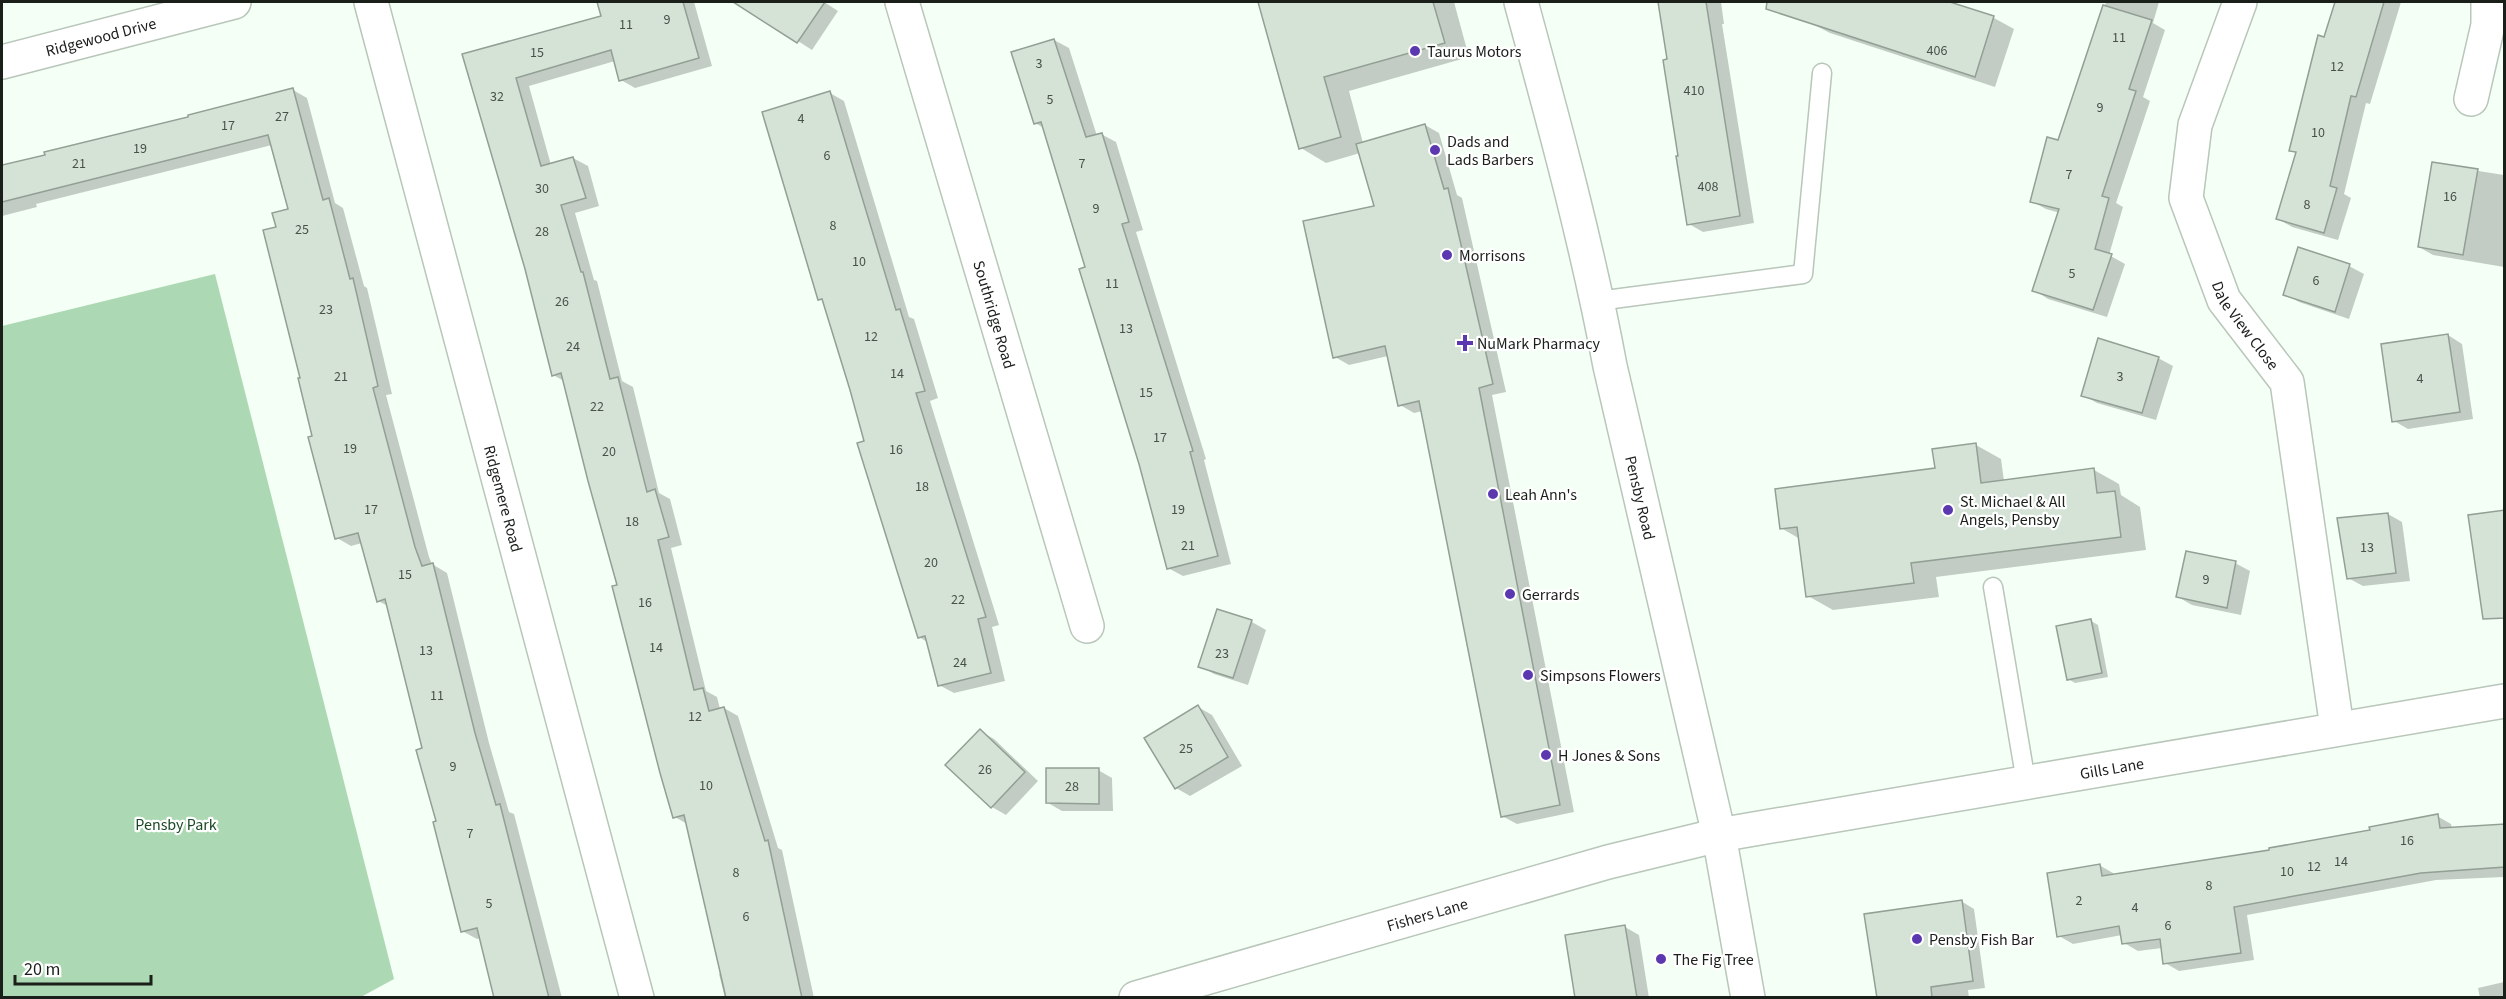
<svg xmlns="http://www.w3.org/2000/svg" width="2506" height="999" font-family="'Source Sans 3',sans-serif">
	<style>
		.green { fill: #acd9b3 }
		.shadow { fill: #0003 }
		.building { fill: #d5e3d7; stroke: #929f94; stroke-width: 1.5 }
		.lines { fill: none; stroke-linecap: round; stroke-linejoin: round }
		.service-casing { stroke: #b9c6ba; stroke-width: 21 }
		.minor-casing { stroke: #b9c6ba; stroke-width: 36 }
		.secondary-casing { stroke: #b9c6ba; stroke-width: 36 }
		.service { stroke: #fff; stroke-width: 18 }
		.minor { stroke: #fff; stroke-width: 33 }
		.secondary { stroke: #fff; stroke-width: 33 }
		.poi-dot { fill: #5c38b0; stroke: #fff; stroke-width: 2 }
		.labels { text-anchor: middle; stroke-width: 4.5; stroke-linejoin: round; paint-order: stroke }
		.number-label { font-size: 14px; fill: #495049 }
		.street-label { font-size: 16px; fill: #1a1f1a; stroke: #fff }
		.poi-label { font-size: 16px; fill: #1a1f1a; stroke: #fff; text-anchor: start }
		.park-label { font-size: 16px; fill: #194925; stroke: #fff }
	</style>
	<rect width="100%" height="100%" fill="#f4fff5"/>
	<polygon class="green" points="215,274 394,979 359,998 2,997 2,326"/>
	<g class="shadow">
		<polygon points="616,2 694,2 712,66 635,88 621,80 615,61 529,86 551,165 573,158 588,166 599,206 575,213 594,280 597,281 622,381 633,387 659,493 670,499 682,545 671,548 706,691 717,697 720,709 724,708 738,716 778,848 782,850 814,998 725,998 719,974 722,973 687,824 675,817 619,586 564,381 553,375 527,268 464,55 603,17 600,6"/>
		<polygon points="737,2 824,2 838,11 812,50"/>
		<polygon points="1260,2 1454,2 1469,57 1349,91 1363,143 1425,125 1439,133 1457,195 1462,198 1506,392 1492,395 1574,812 1517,824 1502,816 1423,411 1414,413 1400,405 1388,356 1349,365 1335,357 1375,207 1360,153 1326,163 1301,148"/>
		<polygon points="1659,2 1721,2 1724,24 1722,24 1754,223 1703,232 1689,224"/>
		<polygon points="1816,2 1945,2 1994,18 2014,29 1995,87 1830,33 1809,22"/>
		<polygon points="2106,2 2159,2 2153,23 2165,30 2143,97 2150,101 2116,203 2123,207 2109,255 2125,264 2107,317 2048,299 2034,290 2060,213 2046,209 2031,201 2059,142"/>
		<polygon points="2336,2 2401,2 2370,104 2366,103 2344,194 2351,198 2338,240 2292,227 2278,219 2297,154 2291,150"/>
		<polygon points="1054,40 1069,48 1097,136 1101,134 1116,142 1143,230 1136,232 1206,459 1204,460 1231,564 1183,576 1168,568 1087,268 1044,128 1035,123"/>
		<polygon points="293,90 307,98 335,203 343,208 364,286 367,288 392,394 386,395 429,557 432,564 447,573 489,743 509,812 514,814 562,998 496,998 481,938 477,939 462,931 424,750 388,606 378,601 362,543 351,546 337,538 302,379 278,228 289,210 272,145 36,204 37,207 2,216 2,167"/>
		<polygon points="830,93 844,101 909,317 914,319 938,398 930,401 999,625 992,627 1005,681 954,693 939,685 929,643 919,637 866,442 824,301 820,299"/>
		<polygon points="2434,164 2504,175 2504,267 2433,255 2419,247"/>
		<polygon points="2349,266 2364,274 2349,319 2299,302 2285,294"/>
		<polygon points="2448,335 2462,344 2473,419 2408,429 2394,421"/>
		<polygon points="2158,358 2173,366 2156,420 2097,403 2083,395"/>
		<polygon points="1976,445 2001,459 2004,481 2094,470 2119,484 2121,495 2140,507 2146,550 1936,577 1939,597 1833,610 1808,596 1800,539 1781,528 1937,470"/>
		<polygon points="2388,514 2402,522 2410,581 2363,586 2348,578"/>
		<polygon points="2235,563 2250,571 2241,615 2192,605 2178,597"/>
		<polygon points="1218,611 1252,622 1266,630 1248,685 1214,674 1200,666"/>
		<polygon points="2091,621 2098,625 2108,677 2075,683 2068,679"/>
		<polygon points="1198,707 1212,715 1242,766 1190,796 1176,788"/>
		<polygon points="980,731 994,739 1038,781 1006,815 992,807"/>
		<polygon points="1098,770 1112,778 1113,811 1062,811 1048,803"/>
		<polygon points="2437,816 2451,824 2452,829 2504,825 2504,877 2436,880 2247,915 2254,960 2179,971 2165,963 2162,948 2138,951 2124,943 2122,935 2073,944 2059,936 2099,865 2113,873 2114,876 2271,851"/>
		<polygon points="1961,901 1974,909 1985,988 1968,990 1969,998 1878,998"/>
		<polygon points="1625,927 1639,935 1649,998 1577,998"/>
		<polygon points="2504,982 2504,998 2480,998 2478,988"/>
	</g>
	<g class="building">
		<polygon points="597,2 683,2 699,58 619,81 611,50 516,78 541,166 573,157 586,198 561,205 581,272 583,272 610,379 618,377 647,492 655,489 669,537 658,540 694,690 703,688 709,711 724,707 765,841 768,840 802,998 726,998 684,815 673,818 660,773 612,586 617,585 588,481 561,373 552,376 525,269 462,54 601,16"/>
		<polygon points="733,2 825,2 797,43"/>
		<polygon points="1258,2 1433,2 1445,43 1324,77 1341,137 1299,149"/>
		<polygon points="1658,2 1706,2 1740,216 1687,225 1676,156 1678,156 1663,60 1667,59"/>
		<polygon points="1767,2 1950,2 1994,16 1975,77 1766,9"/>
		<polygon points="2335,2 2384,2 2356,97 2351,96 2330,186 2337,188 2324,233 2276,219 2296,152 2289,151 2318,35 2324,37"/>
		<polygon points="2103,5 2152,20 2129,89 2136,91 2102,196 2109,198 2095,249 2112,254 2093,310 2032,291 2059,209 2030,202 2047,137 2058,140"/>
		<polygon points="1054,39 1086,137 1102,133 1129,222 1122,224 1193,451 1190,452 1218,556 1167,569 1139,464 1079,269 1085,267 1041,122 1034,124 1011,52"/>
		<polygon points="293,88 323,200 329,198 350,279 353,278 378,386 373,388 415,547 422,566 433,563 475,733 496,805 500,804 549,998 494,998 477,928 461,932 433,822 436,821 416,750 422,748 385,599 377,602 358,533 335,539 308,437 312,436 298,378 300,378 263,230 276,227 272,213 288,209 268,135 2,202 2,165 45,155 44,152 188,117 188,115"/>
		<polygon points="830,91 896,310 900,309 925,391 916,393 986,617 978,619 991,673 938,686 925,636 918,638 857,443 864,441 850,390 822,299 818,300 762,112"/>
		<polygon points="1425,124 1444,189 1448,188 1493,384 1479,388 1560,805 1501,817 1419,401 1398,406 1385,346 1333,358 1303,221 1374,206 1356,144"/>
		<polygon points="2432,162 2478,169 2463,255 2418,247"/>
		<polygon points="2298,247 2350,264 2335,312 2283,295"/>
		<polygon points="2448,334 2460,412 2392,422 2381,344"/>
		<polygon points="2098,338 2159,357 2142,413 2081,396"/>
		<polygon points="1976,443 1981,483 2094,468 2097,493 2115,491 2121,537 1911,563 1914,583 1806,597 1797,527 1780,529 1775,489 1935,468 1932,449"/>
		<polygon points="2505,510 2505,618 2483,619 2468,515"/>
		<polygon points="2388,513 2396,573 2347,579 2337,518"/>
		<polygon points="2186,551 2236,561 2227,608 2176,597"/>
		<polygon points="1217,609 1252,620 1233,678 1198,667"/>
		<polygon points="2091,619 2102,673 2067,680 2056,626"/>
		<polygon points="1198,705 1228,757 1175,789 1144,738"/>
		<polygon points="980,729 1025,772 991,808 945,765"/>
		<polygon points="1046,768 1099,768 1099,804 1046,803"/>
		<polygon points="2438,814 2440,828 2505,824 2505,867 2421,873 2234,907 2241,953 2163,964 2160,939 2122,944 2119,926 2057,937 2047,873 2100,864 2102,876 2269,850 2269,848 2370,830 2369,827"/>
		<polygon points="1962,900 1973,981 1931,987 1932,998 1877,998 1864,914"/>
		<polygon points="1625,925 1637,998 1575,998 1565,935"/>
	</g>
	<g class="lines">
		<defs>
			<g id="service">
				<polyline points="1598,301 1803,274 1822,73"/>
				<polyline points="1993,587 2026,782"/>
			</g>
			<g id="minor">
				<path id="s1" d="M371,2L637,998"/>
				<path id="s2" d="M902,2L1087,626"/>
				<path id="s3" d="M2240,2L2195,125L2186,198L2224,300L2287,382L2337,728"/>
				<path id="s4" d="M2,62L234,2"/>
				<polyline points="2471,99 2488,25 2488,2"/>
				<path id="s5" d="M1136,998L1608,862L1719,835L2504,701"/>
			</g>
			<g id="secondary">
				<path id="s6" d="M1521,2C1554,123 1587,243 1610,366L1719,835L1748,998"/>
			</g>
		</defs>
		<use href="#service" class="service-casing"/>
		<use href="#minor" class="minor-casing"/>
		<use href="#secondary" class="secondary-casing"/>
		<use href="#service" class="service"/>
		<use href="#minor" class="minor"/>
		<use href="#secondary" class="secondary"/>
	</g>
	<g class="poi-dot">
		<circle cx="1415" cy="51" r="6"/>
		<circle cx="1435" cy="150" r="6"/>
		<circle cx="1447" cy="255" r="6"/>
		<path d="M1462 334h6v6h6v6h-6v6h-6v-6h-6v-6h6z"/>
		<circle cx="1493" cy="494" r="6"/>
		<circle cx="1948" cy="510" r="6"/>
		<circle cx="1510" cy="594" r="6"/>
		<circle cx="1528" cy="675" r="6"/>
		<circle cx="1546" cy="755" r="6"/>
		<circle cx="1917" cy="939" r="6"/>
		<circle cx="1661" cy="959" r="6"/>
	</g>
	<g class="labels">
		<g class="number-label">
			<text x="667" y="24">9</text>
			<text x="626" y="29">11</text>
			<text x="2119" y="42">11</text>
			<text x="1937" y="55">406</text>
			<text x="537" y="57">15</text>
			<text x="1039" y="68">3</text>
			<text x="2337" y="71">12</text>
			<text x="1694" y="95">410</text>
			<text x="497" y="101">32</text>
			<text x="1050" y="104">5</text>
			<text x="2100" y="112">9</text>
			<text x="282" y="121">27</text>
			<text x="801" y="123">4</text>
			<text x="228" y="130">17</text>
			<text x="2318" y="137">10</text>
			<text x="140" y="153">19</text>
			<text x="827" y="160">6</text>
			<text x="79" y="168">21</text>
			<text x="1082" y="168">7</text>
			<text x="2069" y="179">7</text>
			<text x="1708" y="191">408</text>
			<text x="542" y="193">30</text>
			<text x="2450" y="201">16</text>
			<text x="2307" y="209">8</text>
			<text x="1096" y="213">9</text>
			<text x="833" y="230">8</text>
			<text x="302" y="234">25</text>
			<text x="542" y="236">28</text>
			<text x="859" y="266">10</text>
			<text x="2072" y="278">5</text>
			<text x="2316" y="285">6</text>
			<text x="1112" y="288">11</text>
			<text x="562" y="306">26</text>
			<text x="326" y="314">23</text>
			<text x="1126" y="333">13</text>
			<text x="871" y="341">12</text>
			<text x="573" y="351">24</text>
			<text x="897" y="378">14</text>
			<text x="341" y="381">21</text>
			<text x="2120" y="381">3</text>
			<text x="2420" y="383">4</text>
			<text x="1146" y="397">15</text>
			<text x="597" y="411">22</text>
			<text x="1160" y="442">17</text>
			<text x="350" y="453">19</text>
			<text x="896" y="454">16</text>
			<text x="609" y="456">20</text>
			<text x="922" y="491">18</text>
			<text x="371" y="514">17</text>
			<text x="1178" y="514">19</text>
			<text x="632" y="526">18</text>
			<text x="1188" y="550">21</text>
			<text x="2367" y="552">13</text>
			<text x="931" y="567">20</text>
			<text x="405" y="579">15</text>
			<text x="2206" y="584">9</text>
			<text x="958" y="604">22</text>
			<text x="645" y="607">16</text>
			<text x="656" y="652">14</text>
			<text x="426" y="655">13</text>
			<text x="1222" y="658">23</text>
			<text x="960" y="667">24</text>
			<text x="437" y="700">11</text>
			<text x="695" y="721">12</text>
			<text x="1186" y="753">25</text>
			<text x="453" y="771">9</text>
			<text x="985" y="774">26</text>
			<text x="706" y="790">10</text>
			<text x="1072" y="791">28</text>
			<text x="470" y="838">7</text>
			<text x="2407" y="845">16</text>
			<text x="2341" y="866">14</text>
			<text x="2314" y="871">12</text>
			<text x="2287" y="876">10</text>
			<text x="736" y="877">8</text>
			<text x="2209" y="890">8</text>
			<text x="2079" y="905">2</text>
			<text x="489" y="908">5</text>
			<text x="2135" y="912">4</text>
			<text x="746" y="921">6</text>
			<text x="2168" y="930">6</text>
		</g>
		<g class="street-label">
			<text dy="6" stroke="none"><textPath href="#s4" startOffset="102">Ridgewood Drive</textPath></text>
			<text dy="6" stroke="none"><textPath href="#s2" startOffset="326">Southridge Road</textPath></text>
			<text dy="6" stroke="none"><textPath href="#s3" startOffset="346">Dale View Close</textPath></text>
			<text dy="6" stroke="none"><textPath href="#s6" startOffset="510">Pensby Road</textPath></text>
			<text dy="6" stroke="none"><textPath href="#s1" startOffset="514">Ridgemere Road</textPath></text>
			<text dy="6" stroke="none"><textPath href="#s5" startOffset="1004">Gills Lane</textPath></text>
			<text dy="6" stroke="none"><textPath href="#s5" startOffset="303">Fishers Lane</textPath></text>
		</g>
		<g class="poi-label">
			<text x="1427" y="57">Taurus Motors</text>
			<text x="1447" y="147">Dads and<tspan x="1447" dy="18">Lads Barbers</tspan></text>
			<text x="1459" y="261">Morrisons</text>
			<text x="1477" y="349">NuMark Pharmacy</text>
			<text x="1505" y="500">Leah Ann's</text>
			<text x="1960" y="507">St. Michael &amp; All<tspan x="1960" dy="18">Angels, Pensby</tspan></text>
			<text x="1522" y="600">Gerrards</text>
			<text x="1540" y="681">Simpsons Flowers</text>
			<text x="1558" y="761">H Jones &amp; Sons</text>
			<text x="1929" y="945">Pensby Fish Bar</text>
			<text x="1673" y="965">The Fig Tree</text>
		</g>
		<g class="park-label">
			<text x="176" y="830">Pensby Park</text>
		</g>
	</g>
	<rect width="2506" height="999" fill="none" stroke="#1a1f1a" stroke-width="6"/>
	<path d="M15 975v9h136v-9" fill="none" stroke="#1a1f1a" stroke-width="3"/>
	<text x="24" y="975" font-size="18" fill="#1a1f1a" stroke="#ffffff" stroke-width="4.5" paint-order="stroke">20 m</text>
</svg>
